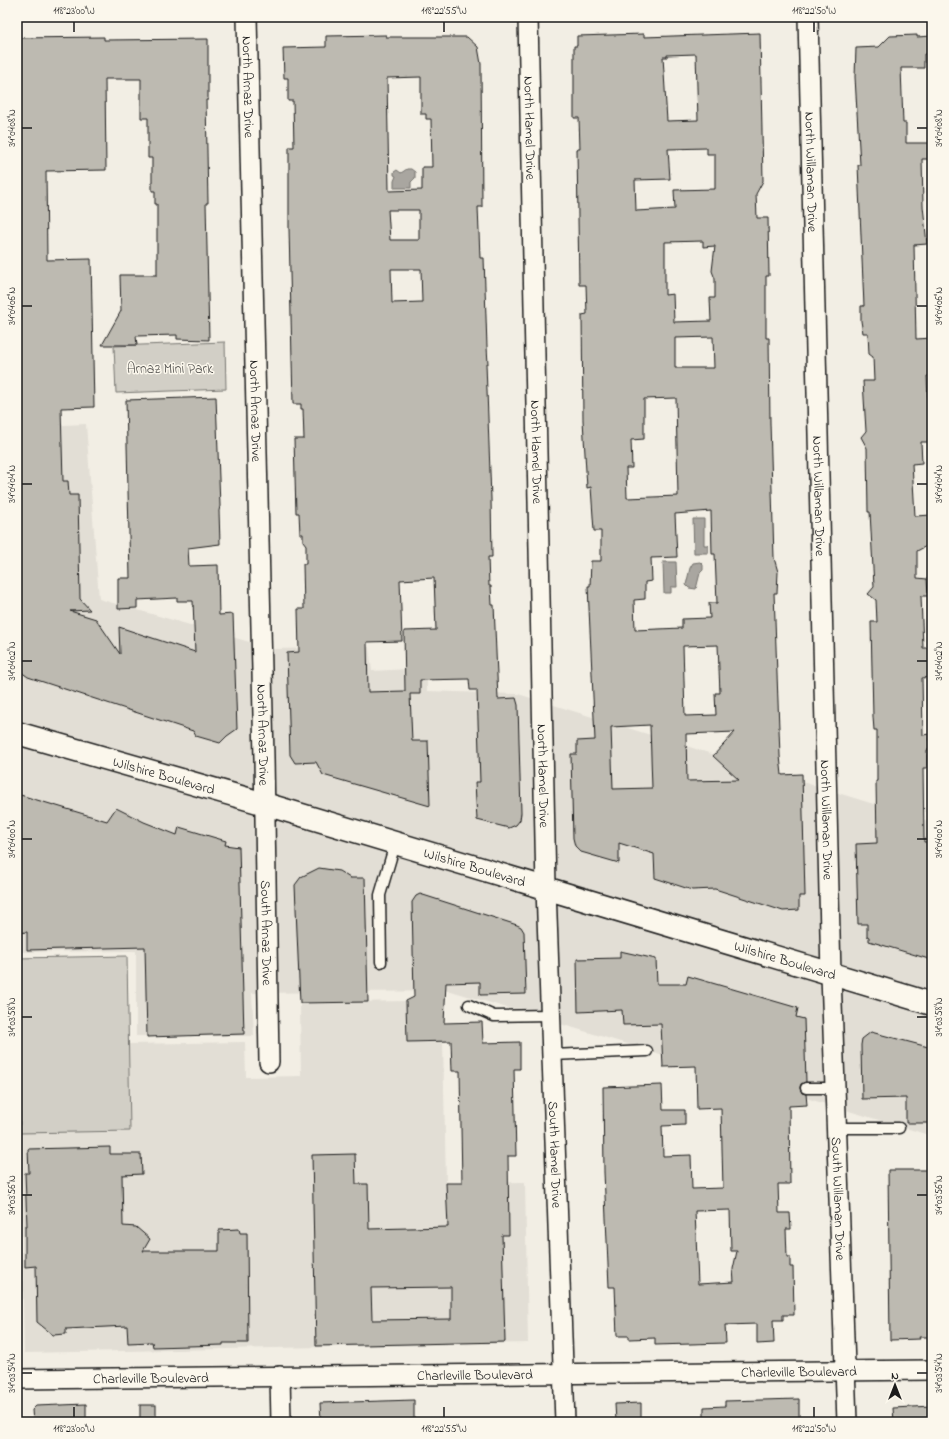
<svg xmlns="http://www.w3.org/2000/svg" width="949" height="1439" font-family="'Indie Flower',sans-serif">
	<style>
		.built { fill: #e2ded5 }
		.green { fill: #d2cfc6; stroke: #777671 }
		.water { fill: #a9a6a0; stroke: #716f6b }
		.building { fill: #bdbab1; stroke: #1c1c1c; fill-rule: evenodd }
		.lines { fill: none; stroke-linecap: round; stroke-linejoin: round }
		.lane-casing { stroke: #1c1c1c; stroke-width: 13 }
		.street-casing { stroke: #1c1c1c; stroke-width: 22 }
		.primary-casing { stroke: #1c1c1c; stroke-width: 25 }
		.lane { stroke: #fbf7ec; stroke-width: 10 }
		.street { stroke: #fbf7ec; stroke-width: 19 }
		.primary { stroke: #fbf7ec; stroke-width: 22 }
		.ticks { fill: none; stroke: #1c1c1c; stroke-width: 1.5 }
		.labels { text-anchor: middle; stroke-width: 3; stroke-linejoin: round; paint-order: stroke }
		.street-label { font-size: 14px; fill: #1c1c1c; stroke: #fbf7ec }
		.park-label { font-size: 14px; fill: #53524f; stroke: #fbf7ec }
		.neatline { fill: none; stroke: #1c1c1c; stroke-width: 1.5 }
		.ticks-label { font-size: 10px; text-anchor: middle; fill: #1c1c1c }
	</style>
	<rect width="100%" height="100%" fill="#f2eee4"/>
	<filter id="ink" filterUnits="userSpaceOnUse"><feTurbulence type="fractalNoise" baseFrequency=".025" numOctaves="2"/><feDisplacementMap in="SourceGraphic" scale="8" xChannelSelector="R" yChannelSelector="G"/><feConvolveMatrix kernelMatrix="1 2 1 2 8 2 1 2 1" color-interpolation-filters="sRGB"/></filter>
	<g filter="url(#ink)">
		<g class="built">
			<polygon points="86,424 99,599 274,649 369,647 372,671 427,668 427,691 518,694 932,822 932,1136 451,991 252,993 254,1036 136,1036 136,951 17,952 17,427"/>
			<polygon points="127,956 129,1044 245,1042 246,1077 301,1076 300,1003 406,1001 407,1042 443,1041 446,1183 525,1182 528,1343 24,1353 17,958"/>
		</g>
		<g class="green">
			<polygon points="225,342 226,389 116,393 114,346"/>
			<polygon points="127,956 130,1131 20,1133 17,958"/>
		</g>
		<g class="water">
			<polygon points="407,169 411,169 415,172 415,178 411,182 411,188 394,188 394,181 396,176 394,175 394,172 397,170 401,173"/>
			<polygon points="693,519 704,519 704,545 708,545 708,553 694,553"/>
			<polygon points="663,562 676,562 677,587 671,587 671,593 664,593"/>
			<polygon points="700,562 703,565 703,570 700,573 696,589 689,588 686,585 690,568 693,563"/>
		</g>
		<g class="building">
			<path d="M760,33L763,181L756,194L757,218H768L769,276H766V338H769L770,423L774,558L778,572L777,593H774L780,756L782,775L802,774L805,896H799V910L783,911L715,889L692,890L655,878L654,854L619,843V863L581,852L575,846L573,838L571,754H577V741L595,740L588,586H590L591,561H601V531H594L591,487L587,488L583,420L582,315L587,314L586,285H579L577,149H580L579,118H574V46H577V36L644,34V37ZM696,54L698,120L667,121L663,57H667V55ZM707,148V154H715V189L674,190L675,209L636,211L635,180L670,179L668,149ZM703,241V247L715,246L712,271L715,279V298H710L711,321L674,322L673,294L665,295V242ZM713,337L714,368H675V338ZM676,398L678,496L627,498L626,468H632L631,440L644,439V399ZM711,511L712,554H715L717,603H709L710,618L682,619V628L635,630L634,600L645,599V582L652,581L651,558L677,557L675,514ZM718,645L720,693H715L716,715L685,716L683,646ZM650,725L652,788L613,789L611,727ZM735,732L713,756L739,780L687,781L686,734Z"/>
			<path d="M386,35V37H467L478,47L481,64L482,207H478L480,258H484L487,347L488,364H486L491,499L492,557H488L489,586H491L492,605H494L498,699L516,698L518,705L521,813L520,820L516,825L509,828L477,820L475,782H480L477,690H470L469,679L420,680V694H410L412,741H428L430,806L323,775L316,762L295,763L290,755L287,653L299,652L298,609H304L303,564H306V545L303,541V534H300L299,513H296L294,439H304L303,409H301V404H293L289,228V147H294L293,101H288V78H284L283,48L326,47V36ZM421,77V114H426V119H431L432,167H422V190L389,191L387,78ZM388,210H419V240H390ZM391,269H421L422,302L392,303ZM434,578L436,630L404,631L405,691L368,692L367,642L402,641L400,580Z"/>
			<polygon points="917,35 917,37 932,36 932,54 924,54 924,68 901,68 903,123 906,123 906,143 932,143 932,159 922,159 923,206 927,244 914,245 916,339 932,338 932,376 927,376 929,425 932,425 932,442 921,442 922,463 912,464 915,516 932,515 932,543 917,551 917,578 927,579 928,596 921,596 923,648 932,648 932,677 922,678 923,735 929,734 930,750 927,750 927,768 923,768 924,842 931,842 932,960 869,941 869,937 867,936 867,924 858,924 856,844 877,843 876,781 877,781 877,730 874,730 873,717 871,622 877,622 876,600 868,594 874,587 870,512 868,512 867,448 861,437 866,431 863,381 874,381 873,357 869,354 868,333 863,333 861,321 861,306 864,306 858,165 860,165 855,77 856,48 879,47 890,36"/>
			<polygon points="104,37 104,40 208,39 208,100 206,100 208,203 206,203 209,340 177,339 177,335 136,336 137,345 102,345 121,311 120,275 157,275 157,204 155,204 155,191 152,191 152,158 148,158 148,118 141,118 141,79 105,79 106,170 46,171 47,260 91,259 94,407 61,408 63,481 68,481 69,495 78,495 80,599 90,610 70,611 96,619 120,654 119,627 195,652 193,601 177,601 177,598 137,600 137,608 118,609 118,578 130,578 126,400 216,397 220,506 219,511 220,544 188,548 189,566 218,565 219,615 233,614 237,729 227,736 220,743 196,736 193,731 28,677 17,669 17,38"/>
			<polygon points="17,794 107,821 116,808 144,822 177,835 179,827 226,841 225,845 239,847 244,1034 147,1037 145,947 27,950 27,932 17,933"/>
			<polygon points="319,868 339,871 350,878 365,878 368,1002 300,1003 295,885 301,877"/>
			<path d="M420,894L517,925L521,927L524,932L526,994L480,995V982L446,983L444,1023L482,1022L483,1043L520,1042V1069H514L516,1156H508L509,1235H502L505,1342L316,1346L312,1155L355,1154L356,1184H368L369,1229L448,1227L446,1183H462L460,1071H452L451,1041L407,1042L406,1001L414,997L412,902L416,896ZM451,1287V1319L372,1320L371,1288Z"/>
			<path d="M620,951L656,959L657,984H686L688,976L798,1008L796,1017L804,1019L806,1082L801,1084L800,1088L802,1093L806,1094L807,1105L789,1106L790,1184H778L779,1213H790L791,1229H786L787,1257H790V1267H793L794,1315H783V1320H773L774,1343L757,1344V1324L725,1325L726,1343L655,1345V1338L629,1339V1336H617L615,1287H609L604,1172L603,1087L662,1085L663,1110H685V1125L662,1126L663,1156L691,1155L692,1189L723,1188L721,1108L697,1109L696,1066L663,1067L661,1024L623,1025L622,1010L578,1012L577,959L620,958ZM730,1210L731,1251H737L733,1269L734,1282L698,1284L695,1211Z"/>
			<polygon points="871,1032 932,1048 932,1123 906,1123 906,1098 862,1099 861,1045 862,1039"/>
			<polygon points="110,1147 110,1154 141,1154 142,1174 122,1175 123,1226 136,1227 150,1239 143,1251 219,1251 219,1230 239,1229 240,1233 247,1233 248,1343 223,1343 223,1345 153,1347 152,1342 128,1343 127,1326 66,1329 66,1334 53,1335 37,1322 36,1266 25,1267 25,1226 27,1226 25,1173 29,1173 28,1149"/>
			<polygon points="888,1170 932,1170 932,1337 919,1337 920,1339 890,1340"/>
			<polygon points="799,1399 799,1422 704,1422 704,1407 725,1406 725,1401"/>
			<polygon points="414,1400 414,1422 321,1422 320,1403"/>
			<polygon points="641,1403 641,1422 616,1422 615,1404"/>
			<polygon points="86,1404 86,1422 33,1422 32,1410 36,1406"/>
			<rect x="140" y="1405" width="16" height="17"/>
			<polygon points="932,1406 932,1422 894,1422 893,1408"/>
		</g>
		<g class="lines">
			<defs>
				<g id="lane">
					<polyline points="381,962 380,895 395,844"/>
					<polyline points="469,1005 494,1016 551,1015"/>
					<polyline points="552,1055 647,1051"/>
					<polyline points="806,1088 836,1088"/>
					<polyline points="837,1128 899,1128"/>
				</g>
				<g id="street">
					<path id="s1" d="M247,17L264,758L269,1062"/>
					<path id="s2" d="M528,17L546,888L565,1422"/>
					<path id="s3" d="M808,17L831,975L847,1422"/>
					<polyline points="280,1376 281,1422"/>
					<path id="s4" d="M17,1379L932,1370"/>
				</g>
				<g id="primary">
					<path id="s5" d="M17,733L265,804L932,1004"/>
				</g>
			</defs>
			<use href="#lane" class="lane-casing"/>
			<use href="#street" class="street-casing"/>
			<use href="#primary" class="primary-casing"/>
			<use href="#lane" class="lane"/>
			<use href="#street" class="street"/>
			<use href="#primary" class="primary"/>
		</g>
	</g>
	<path class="ticks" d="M74,22V32M444,22V32M814,22V32M22,128H32M917,128H927M22,306H32M917,306H927M22,484H32M917,484H927M22,661H32M917,661H927M22,839H32M917,839H927M22,1017H32M917,1017H927M22,1195H32M917,1195H927M22,1373H32M917,1373H927M74,1407V1417M444,1407V1417M814,1407V1417"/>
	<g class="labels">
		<g class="street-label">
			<text dy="5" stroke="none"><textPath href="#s1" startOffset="70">North Arnaz Drive</textPath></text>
			<text dy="5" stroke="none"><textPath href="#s2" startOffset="111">North Hamel Drive</textPath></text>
			<text dy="5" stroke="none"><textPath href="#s3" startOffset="155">North Willaman Drive</textPath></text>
			<text dy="5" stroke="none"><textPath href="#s1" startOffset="394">North Arnaz Drive</textPath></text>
			<text dy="5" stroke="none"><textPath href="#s2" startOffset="435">North Hamel Drive</textPath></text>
			<text dy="5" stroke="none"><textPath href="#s3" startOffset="479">North Willaman Drive</textPath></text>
			<text dy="5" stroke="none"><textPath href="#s1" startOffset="718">North Arnaz Drive</textPath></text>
			<text dy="5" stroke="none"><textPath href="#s5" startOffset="153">Wilshire Boulevard</textPath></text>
			<text dy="5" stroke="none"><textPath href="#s2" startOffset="759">North Hamel Drive</textPath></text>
			<text dy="5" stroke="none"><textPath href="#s3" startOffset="803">North Willaman Drive</textPath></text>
			<text dy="5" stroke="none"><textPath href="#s5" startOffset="477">Wilshire Boulevard</textPath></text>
			<text dy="5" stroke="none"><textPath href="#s1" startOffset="916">South Arnaz Drive</textPath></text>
			<text dy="5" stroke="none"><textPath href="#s5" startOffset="801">Wilshire Boulevard</textPath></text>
			<text dy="5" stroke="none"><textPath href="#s2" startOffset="1138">South Hamel Drive</textPath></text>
			<text dy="5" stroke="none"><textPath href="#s3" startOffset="1182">South Willaman Drive</textPath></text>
			<text dy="5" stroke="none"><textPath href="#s4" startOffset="782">Charleville Boulevard</textPath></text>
			<text dy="5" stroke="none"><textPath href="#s4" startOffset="458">Charleville Boulevard</textPath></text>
			<text dy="5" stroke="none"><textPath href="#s4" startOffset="134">Charleville Boulevard</textPath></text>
		</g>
		<g class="park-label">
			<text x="170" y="373">Arnaz Mini Park</text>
		</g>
	</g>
	<rect width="949" height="1439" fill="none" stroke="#fbf7ec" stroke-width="44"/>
	<g transform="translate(895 1385)" stroke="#fbf7ec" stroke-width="3" paint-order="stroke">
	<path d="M0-3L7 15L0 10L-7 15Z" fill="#1c1c1c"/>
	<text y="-6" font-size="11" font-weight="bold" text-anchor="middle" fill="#1c1c1c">N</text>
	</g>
	<rect x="22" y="22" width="905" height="1395" class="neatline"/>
	<g class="ticks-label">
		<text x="74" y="14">118°23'00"W</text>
		<text x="444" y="14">118°22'55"W</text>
		<text x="814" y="14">118°22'50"W</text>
		<text transform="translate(11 128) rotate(-90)" y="4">34°04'08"N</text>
		<text transform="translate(938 128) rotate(-90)" y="4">34°04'08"N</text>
		<text transform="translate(11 306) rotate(-90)" y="4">34°04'06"N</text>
		<text transform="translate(938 306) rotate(-90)" y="4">34°04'06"N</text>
		<text transform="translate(11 484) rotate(-90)" y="4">34°04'04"N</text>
		<text transform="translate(938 484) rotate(-90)" y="4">34°04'04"N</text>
		<text transform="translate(11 661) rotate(-90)" y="4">34°04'02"N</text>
		<text transform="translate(938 661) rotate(-90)" y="4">34°04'02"N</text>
		<text transform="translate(11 839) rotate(-90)" y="4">34°04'00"N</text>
		<text transform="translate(938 839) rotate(-90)" y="4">34°04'00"N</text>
		<text transform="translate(11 1017) rotate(-90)" y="4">34°03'58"N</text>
		<text transform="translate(938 1017) rotate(-90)" y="4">34°03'58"N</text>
		<text transform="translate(11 1195) rotate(-90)" y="4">34°03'56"N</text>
		<text transform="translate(938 1195) rotate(-90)" y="4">34°03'56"N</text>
		<text transform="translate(11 1373) rotate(-90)" y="4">34°03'54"N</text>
		<text transform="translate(938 1373) rotate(-90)" y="4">34°03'54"N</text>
		<text x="74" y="1432">118°23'00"W</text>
		<text x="444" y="1432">118°22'55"W</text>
		<text x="814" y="1432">118°22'50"W</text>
	</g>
</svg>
